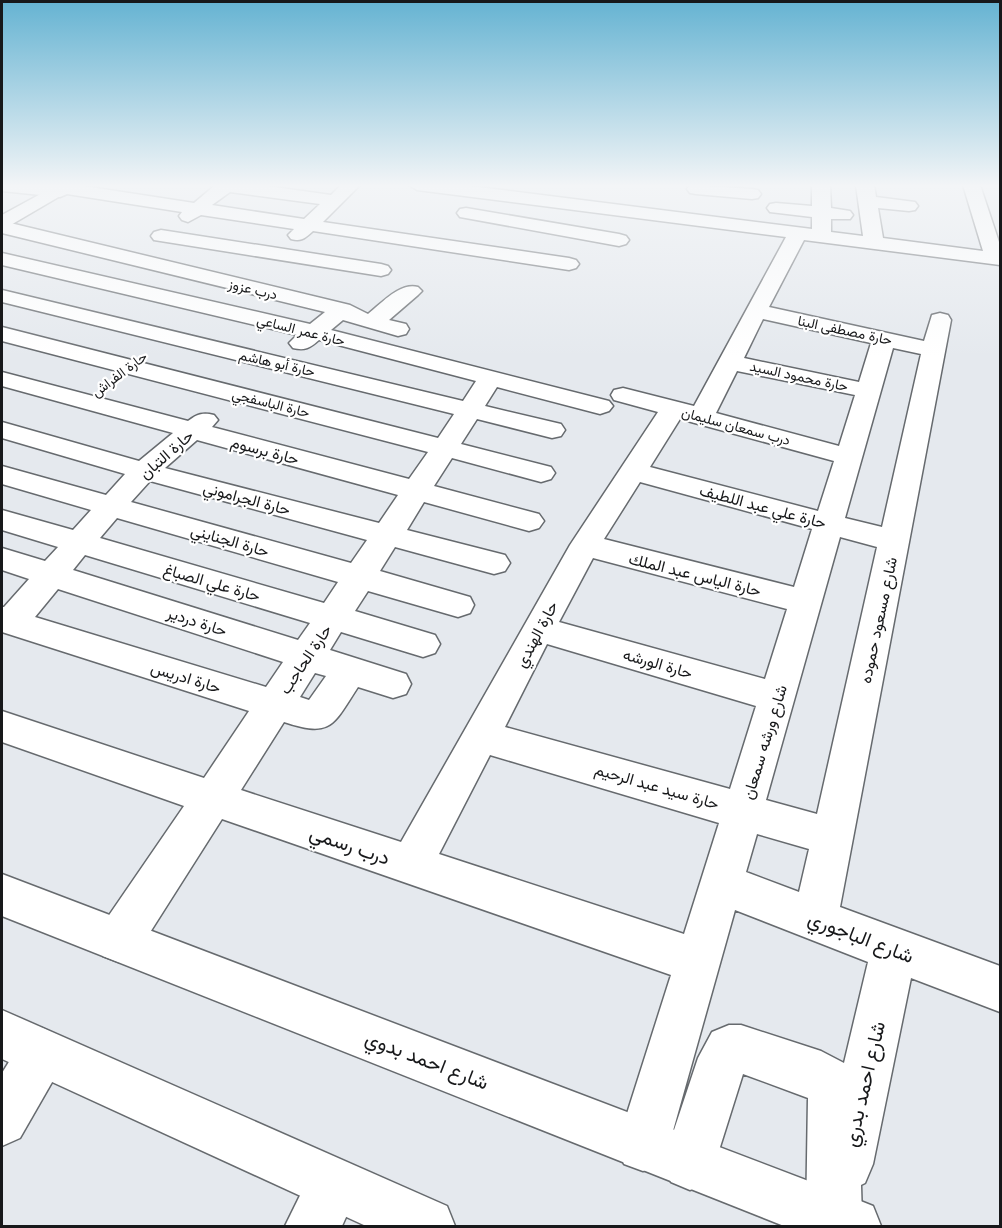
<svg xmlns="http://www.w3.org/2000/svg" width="1002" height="1228" font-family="Mulish,Vazirmatn,sans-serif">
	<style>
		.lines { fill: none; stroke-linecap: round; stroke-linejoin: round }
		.minor-casing { stroke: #666a6e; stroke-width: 3 }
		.major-casing { stroke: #666a6e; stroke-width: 3 }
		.minor { fill: #fff; fill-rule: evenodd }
		.major { fill: #fff; fill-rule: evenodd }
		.labels { text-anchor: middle; stroke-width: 4.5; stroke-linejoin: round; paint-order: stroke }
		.far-street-label { font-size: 14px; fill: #17181a; stroke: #fff }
		.street-label { font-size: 16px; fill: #17181a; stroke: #fff }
		.near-street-label { font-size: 20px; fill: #17181a; stroke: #fff }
	</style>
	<rect width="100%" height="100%" fill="#e5e9ee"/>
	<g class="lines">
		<defs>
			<g id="minor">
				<path d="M2,185H77L194,203L213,187L212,185H260L331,195L341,185H360L323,222L569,258L576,260L579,264L576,268L569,270L313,231C305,238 302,242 291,239L288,235L294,229L201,215L188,222L182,220L179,216L182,212L67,194L60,197L2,191ZM230,192L320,204L304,219L212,205Z"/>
				<path d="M409,185H462L812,229V217L770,212L767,208L770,204L776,203L812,206V185H830L831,208L850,211L853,215L850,219H831V232L863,236L856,185H874L876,197L915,202L918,206L915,210L909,211L878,208L883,238L983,251L963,185H980L1000,245V265L804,240L769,307L924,341L932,315L940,313L948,315L951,320L840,907L1000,966V1012L911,978L873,1164L865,1183L861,1185L862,1219L859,1226H809L806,1219L808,1098L743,1074L709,1182L690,1190L671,1182L663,1163L698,1058L712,1032L729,1025H741L821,1051L844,1063L868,962L735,910L669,1145L662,1164L643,1171L624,1164L617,1145L671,975L222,819L135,956L119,962L103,956L97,940L103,924L184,806L2,742V711L204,778L249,711L2,632V607H4L29,579L2,570V548L45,561L58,547L2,530V510L73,530L91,510L2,484V466L106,495L125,474L2,438V422L139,461L173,433L2,386V372L188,421C197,414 203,412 214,415L218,420L212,427L409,479L428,452L2,341V327L438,438L454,414L2,302V290L463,401L476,381L319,340C310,348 305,351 293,348L289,343L297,335L2,265V253L310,324L325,312L2,233V221L350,305L368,314C382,303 400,282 418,287L422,291L418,295L389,320L406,324L409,329L406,334L398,336L343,320L331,330L609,401L613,406L609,411L600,414L497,387L485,406L561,424L565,430L561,436L552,438L477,419L461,444L551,467L555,473L551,479L541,482L452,458L434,486L539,514L544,521L539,528L529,531L424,502L407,530L505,555L510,563L505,571L494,574L395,547L380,571L470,597L474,605L470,613L458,617L368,591L355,611L435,635L440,644L435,653L423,657L341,632L330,650L406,674L411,684L406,694L393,698L358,687C333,725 332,738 284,722L241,790L401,842L570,545L658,412L614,400L611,395L614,390L623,388L694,406L786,237L417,190ZM763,319L871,343L859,382L744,358ZM893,348L921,354L882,527L845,518ZM737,371L855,395L839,446L716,413ZM680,419L834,461L818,511L650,467ZM197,440L398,495L379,523L165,468ZM150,481L367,540L351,563L131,502ZM640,482L812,529L794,587L604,539ZM117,518L338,582L324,603L100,538ZM840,537L877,547L817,814L766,800ZM85,555L310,623L298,640L73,570ZM593,558L787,609L765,679L559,622ZM58,589L283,662L266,687L35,617ZM547,644L756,706L730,789L505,727ZM315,673L326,676L309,700L300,697ZM490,755L719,823L684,934L439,854ZM757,834L809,849L799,892L746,872Z"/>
				<polygon points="690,185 752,189 758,190 761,194 758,198 752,199 696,194 690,193 687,189"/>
				<polygon points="466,208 619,234 626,236 629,240 626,244 619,246 460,217 457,213 460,209"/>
				<polygon points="161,230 381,264 388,266 391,270 388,274 381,276 154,240 151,236 154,232"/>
				<polygon points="42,1028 59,1036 67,1053 59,1070 20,1138 2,1146 2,1073 25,1036"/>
				<polygon points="333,1159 352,1167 360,1186 342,1226 285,1226 314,1167"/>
			</g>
			<g id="major">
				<polygon points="57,185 79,185 9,226 2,227 2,215"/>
				<polygon points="2,874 853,1198 873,1206 881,1226 784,1226 2,916"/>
				<polygon points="2,1010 447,1206 455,1226 366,1226 2,1059"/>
			</g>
		</defs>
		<use href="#minor" class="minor-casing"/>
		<use href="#major" class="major-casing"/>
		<use href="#minor" class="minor"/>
		<use href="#major" class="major"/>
	</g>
	<linearGradient id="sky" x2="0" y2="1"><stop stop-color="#65b3d2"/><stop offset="0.52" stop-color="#f3f5f7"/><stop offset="1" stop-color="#f3f5f7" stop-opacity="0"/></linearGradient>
	<rect width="1002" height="357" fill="url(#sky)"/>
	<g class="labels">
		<g class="far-street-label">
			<text transform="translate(253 289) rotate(13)" y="5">درب عزوز</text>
			<text transform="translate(301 330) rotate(14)" y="5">حارة عمر الساعي</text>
			<text transform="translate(845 330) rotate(12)" y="5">حارة مصطفى البنا</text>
			<text transform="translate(277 363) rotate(13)" y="5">حارة أبو هاشم</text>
			<text transform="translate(119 374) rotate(-37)" y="5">حارة الفراش</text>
			<text transform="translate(799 376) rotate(12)" y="5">حارة محمود السيد</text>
			<text transform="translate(271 403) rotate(14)" y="5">حارة الباسفجي</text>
			<text transform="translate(736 426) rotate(15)" y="5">درب سمعان سليمان</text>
		</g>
		<g class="street-label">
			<text transform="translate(265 450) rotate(15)" y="6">حارة برسوم</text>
			<text transform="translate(166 454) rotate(-41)" y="6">حارة التبان</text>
			<text transform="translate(247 498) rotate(15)" y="6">حارة الجراموني</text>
			<text transform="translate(763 506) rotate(15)" y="6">حارة علي عبد اللطيف</text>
			<text transform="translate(230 540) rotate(16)" y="6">حارة الجنايني</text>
			<text transform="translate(695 574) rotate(14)" y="6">حارة الياس عبد الملك</text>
			<text transform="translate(212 582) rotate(16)" y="6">حارة علي الصباغ</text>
			<text transform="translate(878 620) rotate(-78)" y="6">شارع مسعود حموده</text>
			<text transform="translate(197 621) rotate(18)" y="6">حارة دردير</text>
			<text transform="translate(536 634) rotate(-62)" y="6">حارة الهندي</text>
			<text transform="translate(305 659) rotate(-56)" y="6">حارة الحاجب</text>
			<text transform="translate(658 663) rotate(16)" y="6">حارة الورشه</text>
			<text transform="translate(186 677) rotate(17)" y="6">حارة ادريس</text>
			<text transform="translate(764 742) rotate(-73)" y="6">شارع ورشه سمعان</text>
			<text transform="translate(657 786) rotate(16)" y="6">حارة سيد عبد الرحيم</text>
		</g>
		<g class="near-street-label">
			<text transform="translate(350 845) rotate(19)" y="7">درب رسمي</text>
			<text transform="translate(861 937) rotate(21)" y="7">شارع الباجوري</text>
			<text transform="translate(427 1060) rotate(21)" y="7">شارع احمد بدوي</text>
			<text transform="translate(864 1084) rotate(-77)" y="7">شارع احمد بدري</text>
		</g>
	</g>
	<rect width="1002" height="1228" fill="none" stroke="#17181a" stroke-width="6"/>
</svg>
